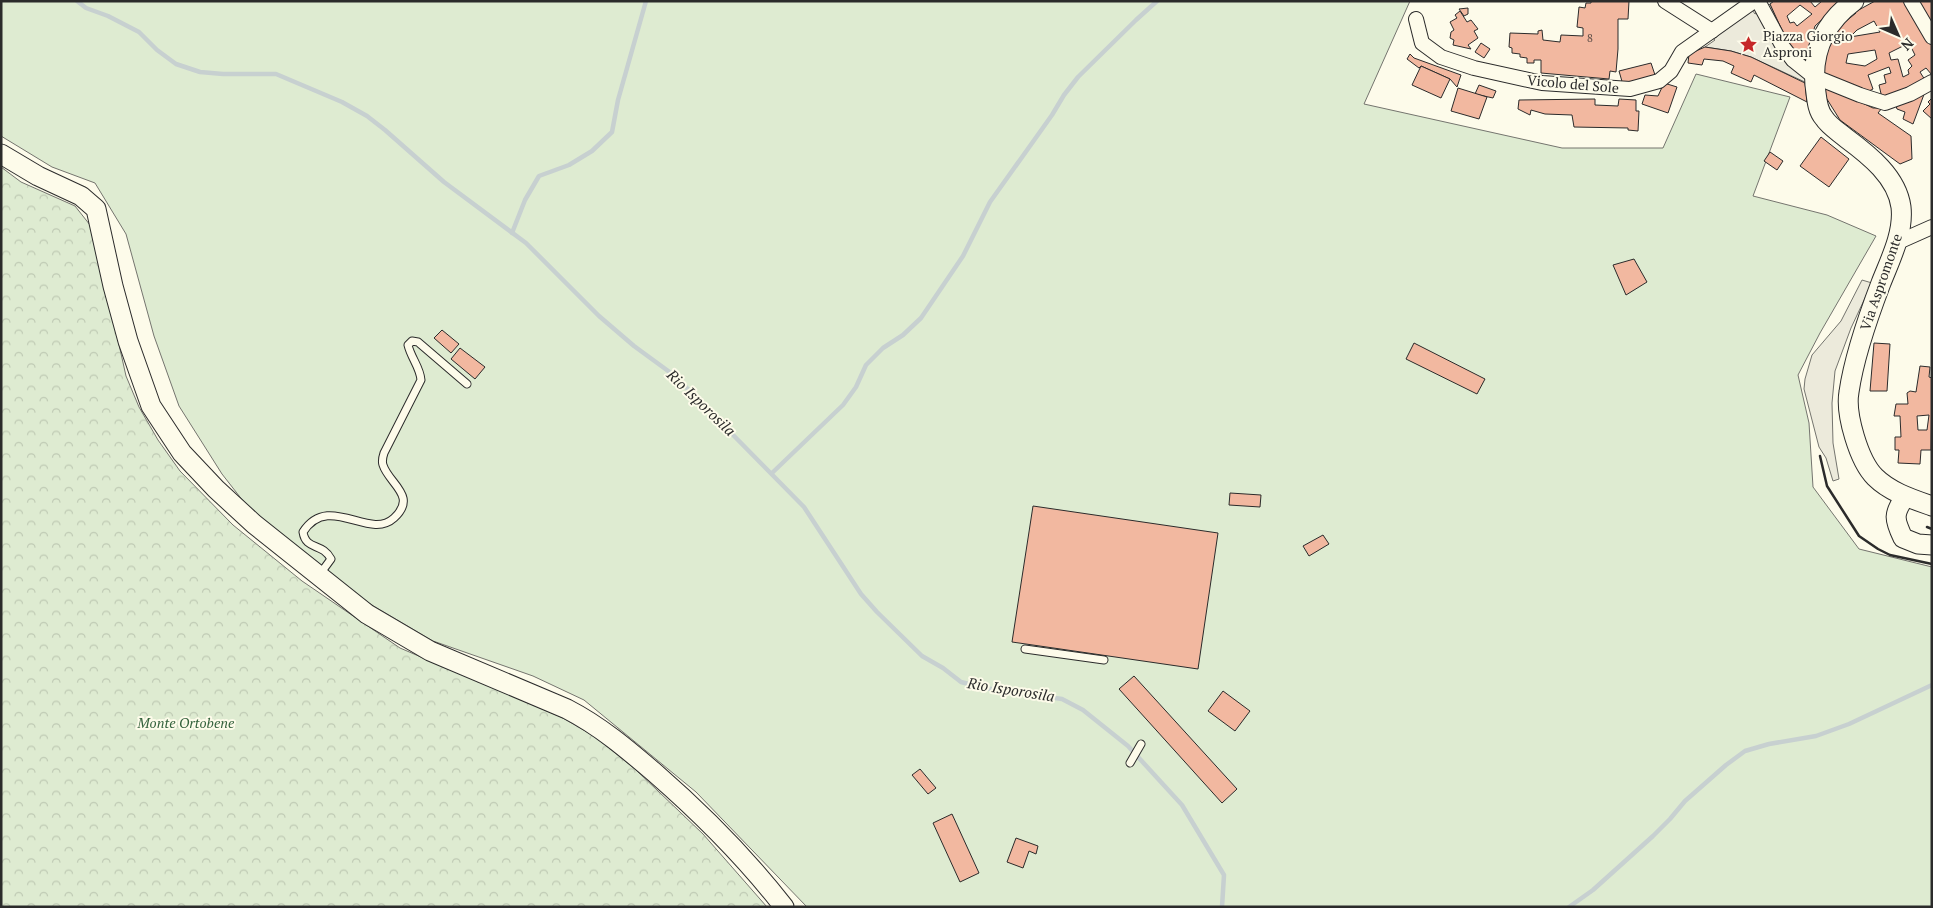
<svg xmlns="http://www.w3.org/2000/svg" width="1933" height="908" font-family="'PT Serif',serif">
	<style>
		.grass { fill: #deebd1; stroke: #74746e }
		.forest { fill: url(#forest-crowns); stroke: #74746e }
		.parking { fill: #eceadb; stroke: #74746e }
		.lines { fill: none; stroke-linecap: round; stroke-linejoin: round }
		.stream { stroke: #c7d0d0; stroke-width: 4.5 }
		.building { fill: #f2b8a0; stroke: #2b2b2b; fill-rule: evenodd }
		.lane-casing { stroke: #2b2b2b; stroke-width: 9 }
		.street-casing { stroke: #2b2b2b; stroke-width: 16 }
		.secondary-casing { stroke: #2b2b2b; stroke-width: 21 }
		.lane { stroke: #fdfbea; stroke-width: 7 }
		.street { stroke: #fdfbea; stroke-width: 14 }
		.secondary { stroke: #fdfbea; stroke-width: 19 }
		.wall { stroke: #2b2b2b; stroke-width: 2.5 }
		.labels { text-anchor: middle; stroke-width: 4; stroke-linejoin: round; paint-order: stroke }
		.number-label { font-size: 11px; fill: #5d4e48 }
		.poi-label { font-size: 14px; fill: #2b2b2b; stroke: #fdfbea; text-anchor: start }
		.street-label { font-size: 14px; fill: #2b2b2b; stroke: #fdfbea }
		.park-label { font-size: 14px; font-style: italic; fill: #34623c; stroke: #fdfbea }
		.water-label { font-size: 15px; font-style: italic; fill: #2b2b2b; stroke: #fdfbea }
	</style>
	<defs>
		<pattern id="forest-crowns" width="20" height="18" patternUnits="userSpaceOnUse" patternTransform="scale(1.25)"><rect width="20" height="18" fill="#deebd1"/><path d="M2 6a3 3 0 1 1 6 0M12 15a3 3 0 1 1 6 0" fill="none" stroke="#bfcab4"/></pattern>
	</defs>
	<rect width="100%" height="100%" fill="#fdfbea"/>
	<polygon class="grass" points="1,1 1410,1 1364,104 1562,148 1663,148 1696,74 1790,97 1753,196 1827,215 1876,236 1820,333 1798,375 1809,423 1813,487 1859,549 1932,567 1932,907 807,907 696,792 584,700 533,676 433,641 360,598 290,543 247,506 222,474 179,406 154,336 126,234 95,183 52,167 1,136"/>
	<polygon class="forest" points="1,167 21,182 75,206 90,225 99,255 126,376 139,407 158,440 180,471 233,525 302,581 400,648 561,717 594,736 635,769 703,834 767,907 1,907"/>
	<g class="parking">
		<polygon points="1770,4 1787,41 1799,57 1805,59 1807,83 1751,57 1731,51 1705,47 1715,40 1710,36 1750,7 1755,14"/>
		<polygon points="1862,280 1872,283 1851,328 1835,371 1832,403 1833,443 1839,479 1833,481 1826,458 1819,447 1804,389 1805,379 1812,355 1841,321"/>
	</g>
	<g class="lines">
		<g class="stream">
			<polyline points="77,1 86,8 108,16 139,32 157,50 176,64 200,72 223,74 276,74 342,102 367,116 385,130 444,182 526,243 599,316 634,346 675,376 804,507 861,594 877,612 922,656 943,668 961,682 984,688 1062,699 1083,710 1128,746 1182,805 1224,875 1222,907"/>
			<polyline points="512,233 525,200 539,176 569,165 592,151 612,132 618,100 646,1"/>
			<polyline points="772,473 843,405 856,387 866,365 883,348 903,335 921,318 963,256 990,202 1052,115 1064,95 1078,77 1136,20 1157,1"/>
			<polyline points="1569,907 1593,890 1653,836 1670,819 1685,801 1726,765 1745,751 1769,744 1816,736 1849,724 1932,685"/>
		</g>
	</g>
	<g class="building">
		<polygon points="1591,1 1629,1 1628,19 1618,19 1618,49 1616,72 1610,71 1609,79 1541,73 1541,60 1534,60 1534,63 1527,63 1527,58 1520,57 1520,54 1512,53 1512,48 1509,47 1510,33 1538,34 1538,31 1542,30 1543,40 1560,42 1561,35 1583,36 1583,28 1577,27 1579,7 1585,8 1586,3 1591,3"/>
		<path d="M1774,1H1810L1815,7L1822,1H1842L1815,26L1805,59L1799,57L1787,41L1770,4ZM1800,5L1812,14L1797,26L1794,22L1790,23L1787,16Z"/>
		<path d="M1875,1H1907L1932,44V75L1926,68L1920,72L1925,80L1882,98L1879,85L1886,83L1884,75L1891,73L1889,67L1868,75L1873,89L1865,93L1822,76L1828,44L1840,26L1856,13L1855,12ZM1874,21L1880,32L1850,37L1857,30ZM1909,43L1915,55L1908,60L1912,66L1908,70L1909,74L1903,77L1898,59L1891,60L1889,53ZM1875,50L1877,59L1865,66L1846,63L1848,54Z"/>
		<polygon points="1915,1 1932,1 1932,32"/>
		<polygon points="1468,8 1468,14 1464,16 1459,9"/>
		<polygon points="1460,11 1467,22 1471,20 1478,29 1474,31 1478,38 1468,45 1471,49 1453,45 1454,40 1450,38 1451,32 1454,30 1450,22 1457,18 1455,15"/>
		<polygon points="1481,43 1490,49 1484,58 1475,52"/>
		<polygon points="1705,47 1731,51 1751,57 1805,83 1807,102 1754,75 1751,82 1731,73 1734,66 1723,61 1704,59 1702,65 1688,63 1689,54"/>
		<polygon points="1410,54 1414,58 1461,75 1457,87 1450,79 1421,66 1419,68 1407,59"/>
		<polygon points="1651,63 1656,78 1623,85 1619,71"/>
		<polygon points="1421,66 1450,79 1441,98 1412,85"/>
		<polygon points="1664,83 1677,87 1668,113 1642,104 1645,95 1658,96"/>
		<polygon points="1479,85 1496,91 1493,98 1475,94"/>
		<polygon points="1826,86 1873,108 1882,108 1878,113 1911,136 1912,159 1900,164 1840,120 1825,96 1823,88"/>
		<polygon points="1458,88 1487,97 1479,119 1451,111"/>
		<polygon points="1926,89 1913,124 1903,119 1905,112 1897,109 1896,106"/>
		<polygon points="1932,98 1932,119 1923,111 1930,104 1928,102"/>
		<polygon points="1595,99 1595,105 1618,106 1619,99 1636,100 1636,111 1639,111 1638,131 1628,130 1628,128 1574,127 1572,115 1545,114 1531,110 1530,115 1518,109 1519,100"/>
		<polygon points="1821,137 1849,159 1829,187 1800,166"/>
		<polygon points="1770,152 1783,161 1777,170 1764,161"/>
		<polygon points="1634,259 1647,282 1626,295 1613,265"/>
		<polygon points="442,330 459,344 451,353 434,338"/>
		<polygon points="1414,343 1485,379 1477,394 1406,359"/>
		<polygon points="1874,343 1890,344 1887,391 1870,391"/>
		<polygon points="460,348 485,367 475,379 451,359"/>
		<path d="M1920,366L1930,367L1929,377L1932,378L1931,450H1921L1920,464L1898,463L1899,450H1895V437H1901L1900,416H1894L1896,404H1908L1907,393L1910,391L1916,392ZM1929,415L1927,430H1918L1917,416Z"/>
		<polygon points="1230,493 1261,495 1260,507 1229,505"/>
		<polygon points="1033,506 1218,533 1198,669 1012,642"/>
		<polygon points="1323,535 1329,544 1309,556 1303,546"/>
		<polygon points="1134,676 1237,789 1222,803 1119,689"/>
		<polygon points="1223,691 1250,711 1235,731 1208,711"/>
		<polygon points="920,769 936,788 928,794 912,775"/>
		<polygon points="952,814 979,873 960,882 933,823"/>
		<polygon points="1016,838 1038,846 1036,854 1029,851 1023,868 1007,862"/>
	</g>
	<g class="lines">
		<defs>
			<g id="lane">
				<path d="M320,574L331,559C322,542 306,551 303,532C329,492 369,541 394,518C418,496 389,484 383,465C382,462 383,456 384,453L421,380C420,367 411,358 408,345L412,341L418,342L467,384"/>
				<polyline points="1025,649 1104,660"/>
				<polyline points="1130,763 1141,744"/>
			</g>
			<g id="street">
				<polyline points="1665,1 1712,31"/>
				<polyline points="1758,1 1783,47 1793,60 1813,76 1860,95 1885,103 1910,94 1932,82"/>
				<polyline points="1911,1 1932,37"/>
				<polyline points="1416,19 1422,43 1441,57 1474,68 1542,83 1630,89 1659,81 1671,71 1682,52 1754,1"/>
				<polyline points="1896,243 1932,227"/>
			</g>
			<g id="secondary">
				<path d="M1854,1C1823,24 1810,55 1816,93C1817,102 1818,111 1824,118C1829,126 1839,132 1846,138C1869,155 1897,177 1901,207C1904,233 1890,260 1881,283C1868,317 1854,357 1849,392C1845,414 1859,461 1875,477C1890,492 1912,499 1932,506"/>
				<path d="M1,154L38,176L81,196L96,209L113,286L128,341L151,406L182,453L216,489L254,524L367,614L430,651L567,709C600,726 627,749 655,773C702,814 746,858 784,907"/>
				<path d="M1905,497C1893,514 1894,519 1903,538L1918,544L1932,545"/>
			</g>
		</defs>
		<use href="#lane" class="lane-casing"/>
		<use href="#street" class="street-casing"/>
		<use href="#secondary" class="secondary-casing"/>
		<use href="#lane" class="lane"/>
		<use href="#street" class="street"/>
		<use href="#secondary" class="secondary"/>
		<g class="wall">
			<polyline points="1820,456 1827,486 1859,536 1878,549 1890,555 1932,564"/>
			<polyline points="1927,527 1932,529"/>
		</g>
	</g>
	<defs>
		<symbol id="sight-bare" viewBox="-9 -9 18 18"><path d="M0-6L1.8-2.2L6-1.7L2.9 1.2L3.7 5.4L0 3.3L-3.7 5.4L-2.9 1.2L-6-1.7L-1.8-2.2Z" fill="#c62828" stroke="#fdfbea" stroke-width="2.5" paint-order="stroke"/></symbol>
	</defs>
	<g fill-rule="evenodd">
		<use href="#sight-bare" x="1736" y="32" width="25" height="25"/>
	</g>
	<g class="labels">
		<g class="number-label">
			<text x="1590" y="42">8</text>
		</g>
		<g class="poi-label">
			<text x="1763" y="41">Piazza Giorgio<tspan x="1763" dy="16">Asproni</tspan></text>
		</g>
		<g class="street-label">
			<text transform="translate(1573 84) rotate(5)" y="5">Vicolo del Sole</text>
			<text transform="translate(1881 282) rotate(-71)" y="5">Via Aspromonte</text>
		</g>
		<g class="park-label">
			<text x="186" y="728">Monte Ortobene</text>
		</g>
		<g class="water-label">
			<text transform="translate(701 403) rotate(44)" y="5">Rio Isporosila</text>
			<text transform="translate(1011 690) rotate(9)" y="5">Rio Isporosila</text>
		</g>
	</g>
	<rect width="1933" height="908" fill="none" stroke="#2b2b2b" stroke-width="5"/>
	<g transform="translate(1898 35) rotate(135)" stroke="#fdfbea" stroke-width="4" paint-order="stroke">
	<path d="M0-4L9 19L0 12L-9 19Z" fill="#2b2b2b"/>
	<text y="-8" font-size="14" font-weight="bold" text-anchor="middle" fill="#2b2b2b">N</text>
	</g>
</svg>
